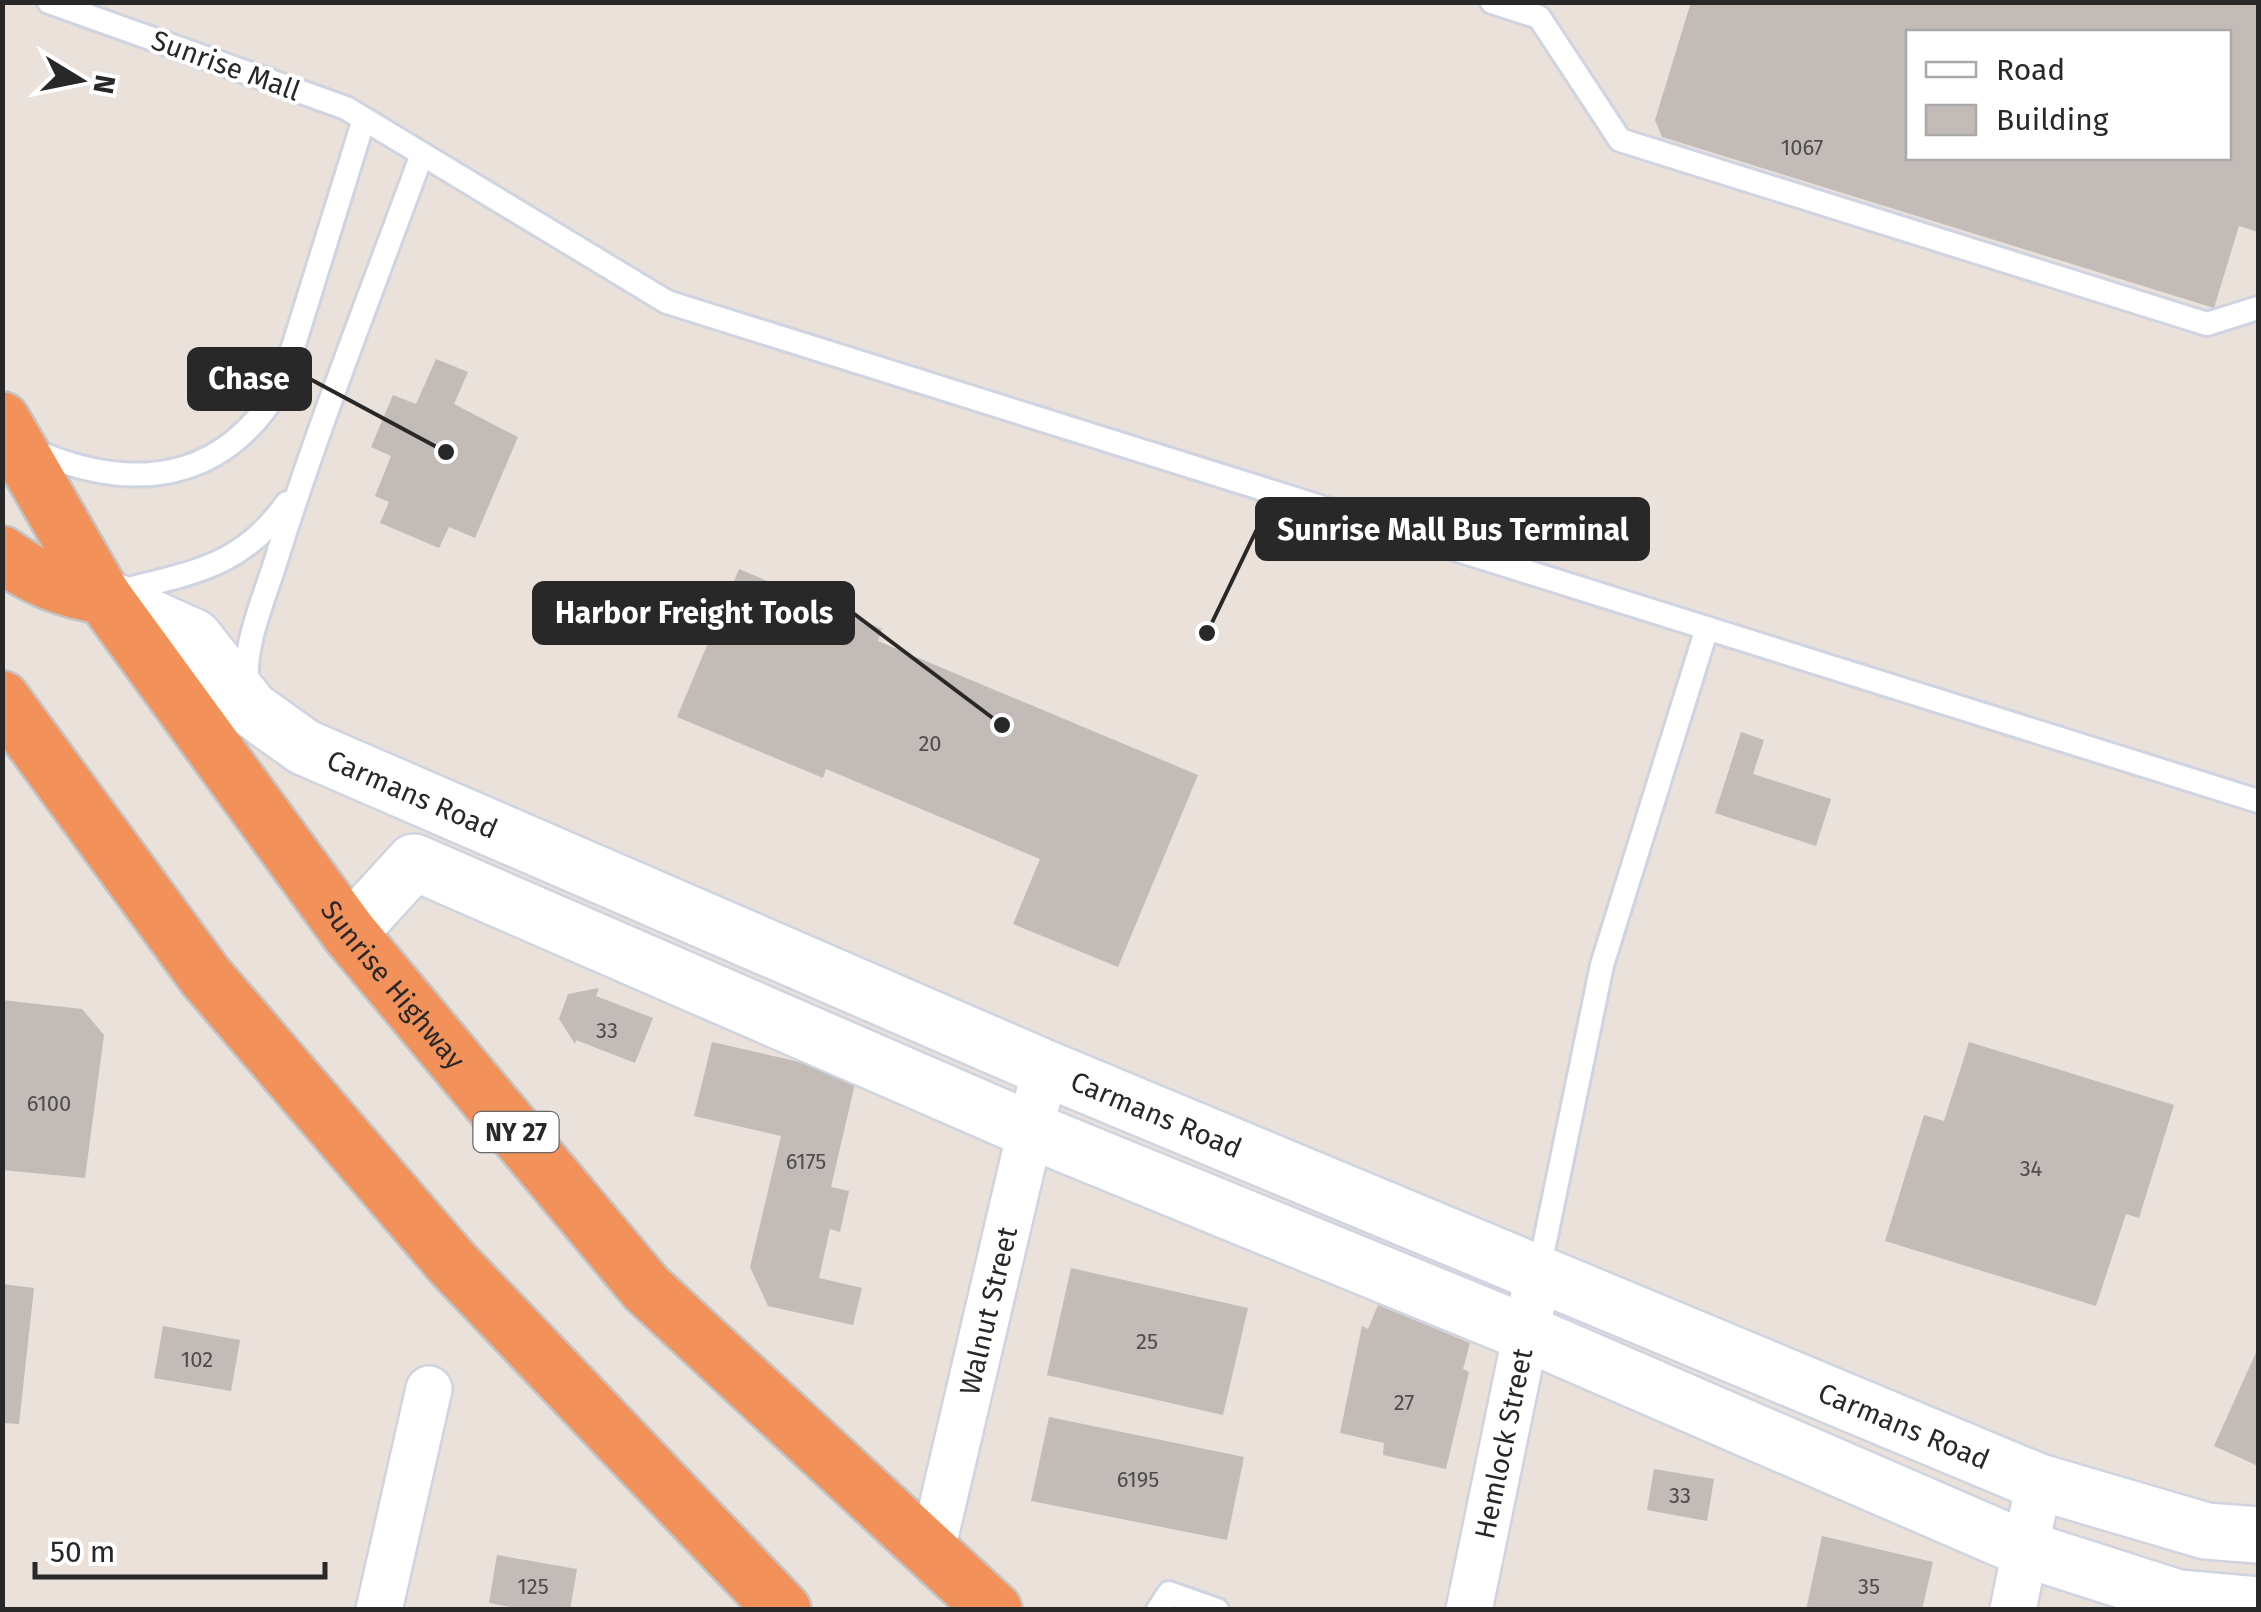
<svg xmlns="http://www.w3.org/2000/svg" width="2261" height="1612" font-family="'Fira Sans',sans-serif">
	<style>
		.building { fill: #c2bbb7; fill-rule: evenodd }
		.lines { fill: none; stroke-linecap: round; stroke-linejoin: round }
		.lane-casing { stroke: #cfd4e0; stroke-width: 28 }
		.street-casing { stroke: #cfd4e0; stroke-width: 50 }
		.secondary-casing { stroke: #cfd4e0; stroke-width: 60 }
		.highway-casing { stroke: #c3c3c3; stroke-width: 60 }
		.lane { stroke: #fff; stroke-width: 22 }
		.street { stroke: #fff; stroke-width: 45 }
		.secondary { stroke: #fff; stroke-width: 55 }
		.highway { stroke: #f3915b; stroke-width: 55 }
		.labels { text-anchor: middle; stroke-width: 8; stroke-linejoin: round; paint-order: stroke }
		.number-label { font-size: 22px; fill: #4e4d4c }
		.shield { fill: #fff; stroke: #686868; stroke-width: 2.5 }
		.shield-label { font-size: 25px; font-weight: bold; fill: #282828 }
		.street-label { font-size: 28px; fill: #282828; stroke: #fff }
		.leader { fill: none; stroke: #282828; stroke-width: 4 }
		.callout-dot { fill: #282828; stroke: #fff; stroke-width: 4 }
		.callout { fill: #282828; stroke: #282828; stroke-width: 4 }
		.callout-label { font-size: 30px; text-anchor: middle; font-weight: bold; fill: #fff }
	</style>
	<rect width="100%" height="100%" fill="#e9e1da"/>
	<g class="building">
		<path d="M1691,2H2258V232L2239,226L2214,308L1662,137L1655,120ZM1908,32H2228V158H1908Z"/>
		<polygon points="436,359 468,372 454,404 518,437 475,538 449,527 439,548 380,523 389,502 375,496 391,456 371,447 393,395 416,404"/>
		<polygon points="739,569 882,629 878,641 1198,775 1118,967 1013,924 1040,859 826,769 823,778 677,717"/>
		<polygon points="1741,732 1764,740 1753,774 1831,799 1816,846 1715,813"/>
		<polygon points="599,988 596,996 653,1018 635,1063 576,1040 575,1044 559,1019 568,994"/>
		<polygon points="2,1000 82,1009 104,1035 85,1178 2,1170"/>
		<polygon points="712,1042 857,1075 831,1187 849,1191 840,1232 830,1229 819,1278 862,1288 853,1325 768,1306 750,1267 781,1136 694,1116"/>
		<polygon points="1969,1042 2174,1105 2139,1218 2126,1214 2096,1306 1885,1241 1924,1115 1944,1121"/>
		<polygon points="1071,1268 1248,1308 1223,1415 1047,1375"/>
		<polygon points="2,1284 34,1288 19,1424 2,1423"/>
		<polygon points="1378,1305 1470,1343 1463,1369 1469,1372 1446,1469 1383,1455 1384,1443 1340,1433 1362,1326 1368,1329"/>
		<polygon points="163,1326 240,1340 231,1391 154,1378"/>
		<polygon points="2258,1348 2258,1466 2214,1446"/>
		<polygon points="1049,1417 1244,1457 1227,1540 1031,1501"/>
		<polygon points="1654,1469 1714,1479 1707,1521 1647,1510"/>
		<polygon points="1822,1536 1933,1562 1922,1610 1806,1610"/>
		<polygon points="497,1555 577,1569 570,1610 526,1610 489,1603"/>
	</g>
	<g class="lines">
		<defs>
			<g id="lane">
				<polyline points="49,2 346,108 667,302 2258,801"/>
				<polyline points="1492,2 1539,17 1620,140 2207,324 2258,308"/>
				<path d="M28,448C130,494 224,485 282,383L364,119"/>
				<path d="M118,592C191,572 240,569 287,503"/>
				<path d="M248,690C241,647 265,598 277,557C320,421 373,288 422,154"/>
				<polyline points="1538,1275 1602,965 1707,628"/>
				<polyline points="1158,1610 1169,1593 1217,1610"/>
			</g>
			<g id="street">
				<path id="s1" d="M931,1554L1045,1068"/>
				<polyline points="379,1610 429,1389"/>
				<path id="s2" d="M1469,1610L1538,1275"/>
				<polyline points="2013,1610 2039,1482"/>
			</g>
			<g id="secondary">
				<path id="s3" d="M103,596L194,637L251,709L304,747L1045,1068L2039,1482L2206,1531L2258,1535"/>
				<polyline points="349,933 414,862 1030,1130 1526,1333 2025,1549 2178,1598 2258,1605"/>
			</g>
			<g id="highway">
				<path id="s4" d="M2,420L103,596L349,933L646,1288L994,1610"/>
				<path d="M2,554C34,578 64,590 103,596"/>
				<polyline points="2,699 206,977 453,1264 783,1610"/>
			</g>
		</defs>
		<use href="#lane" class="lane-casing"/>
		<use href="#street" class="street-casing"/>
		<use href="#secondary" class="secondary-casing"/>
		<use href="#highway" class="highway-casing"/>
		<use href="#lane" class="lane"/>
		<use href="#street" class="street"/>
		<use href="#secondary" class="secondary"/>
		<use href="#highway" class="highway"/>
	</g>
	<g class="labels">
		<g class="number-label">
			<text x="1802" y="155">1067</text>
			<text x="930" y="751">20</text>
			<text x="607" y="1038">33</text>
			<text x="49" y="1111">6100</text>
			<text x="806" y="1169">6175</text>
			<text x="2031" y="1176">34</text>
			<text x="1147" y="1349">25</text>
			<text x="197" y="1367">102</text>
			<text x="1404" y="1410">27</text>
			<text x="1138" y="1487">6195</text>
			<text x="1680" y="1503">33</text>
			<text x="533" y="1594">125</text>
			<text x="1869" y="1594">35</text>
		</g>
		<rect class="shield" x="473.5" y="1112" width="85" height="40" rx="8"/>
		<g class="shield-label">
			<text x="516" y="1141">NY 27</text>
		</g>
		<g class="street-label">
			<text transform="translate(226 65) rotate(20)" y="10">Sunrise Mall</text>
			<text dy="10" stroke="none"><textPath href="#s3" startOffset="375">Carmans Road</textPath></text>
			<text dy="10" stroke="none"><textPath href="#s4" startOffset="688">Sunrise Highway</textPath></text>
			<text dy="10" stroke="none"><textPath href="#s3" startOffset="1185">Carmans Road</textPath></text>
			<text dy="10" stroke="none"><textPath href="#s1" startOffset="250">Walnut Street</textPath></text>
			<text dy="10" stroke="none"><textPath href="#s3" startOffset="1995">Carmans Road</textPath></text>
			<text dy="10" stroke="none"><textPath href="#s2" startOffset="170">Hemlock Street</textPath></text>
		</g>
	</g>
	<path class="leader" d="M446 452L310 379M1207 633L1257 529M1002 725L853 613"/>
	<g class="callout-dot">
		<circle cx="446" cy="452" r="10"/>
		<circle cx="1207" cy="633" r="10"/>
		<circle cx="1002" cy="725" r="10"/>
	</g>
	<g class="callout">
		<rect x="189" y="349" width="121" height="60" rx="10"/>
		<rect x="1257" y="499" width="391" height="60" rx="10"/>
		<rect x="534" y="583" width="319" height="60" rx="10"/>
	</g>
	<g class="callout-label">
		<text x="249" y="389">Chase</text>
		<text x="1453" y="540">Sunrise Mall Bus Terminal</text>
		<text x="694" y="623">Harbor Freight Tools</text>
	</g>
	<rect width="2261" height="1612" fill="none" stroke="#282828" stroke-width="10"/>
	<rect x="1906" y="30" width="325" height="130" fill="#ffffff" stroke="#a9a9a9" stroke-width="2.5"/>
	<rect x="1926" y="62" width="50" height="15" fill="#ffffff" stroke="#a9a9a9" stroke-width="2.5"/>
	<text x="1996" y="80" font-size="30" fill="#282828">Road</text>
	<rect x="1926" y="105" width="50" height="30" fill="#c2bbb7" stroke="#a9a9a9" stroke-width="2.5"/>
	<text x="1996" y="130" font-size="30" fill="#282828">Building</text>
	<g transform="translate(80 80) rotate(100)" stroke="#ffffff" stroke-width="8" paint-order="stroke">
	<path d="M0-8L18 38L0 25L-18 38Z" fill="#282828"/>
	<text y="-15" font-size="28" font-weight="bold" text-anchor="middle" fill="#282828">N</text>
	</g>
	<path d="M35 1562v15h290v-15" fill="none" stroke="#282828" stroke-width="5"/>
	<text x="50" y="1562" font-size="30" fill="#282828" stroke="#ffffff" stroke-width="8" paint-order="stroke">50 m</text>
</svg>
